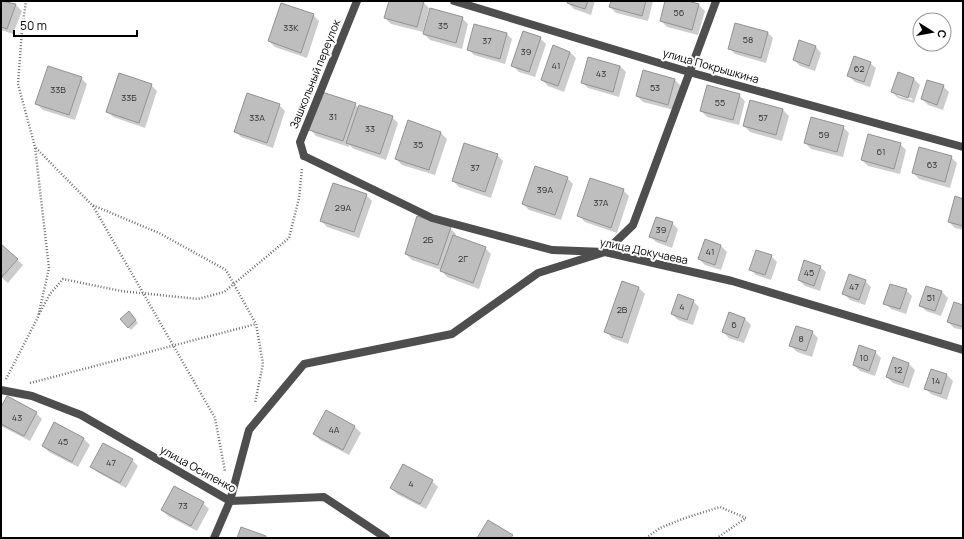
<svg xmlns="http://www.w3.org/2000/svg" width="964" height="539" font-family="Manrope,sans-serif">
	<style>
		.shadow { fill: #0003; fill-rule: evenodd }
		.building { fill: #bebebe; stroke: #929292 }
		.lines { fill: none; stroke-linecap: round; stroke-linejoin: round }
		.path { stroke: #707070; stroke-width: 2.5; stroke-dasharray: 1 2; stroke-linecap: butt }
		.lane { stroke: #4e4e4e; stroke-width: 8 }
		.street { stroke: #4e4e4e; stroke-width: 8 }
		.labels { text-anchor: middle; stroke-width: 4; stroke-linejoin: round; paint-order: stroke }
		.number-label { font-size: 9px; fill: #303030 }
		.street-label { font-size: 11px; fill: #000; stroke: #fff }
	</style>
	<rect width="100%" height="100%" fill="#fff"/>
	<g class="shadow">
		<polygon points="1,1 16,5 22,11 13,34 1,30"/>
		<polygon points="390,1 423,2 429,8 423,32 391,24 385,18"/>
		<polygon points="569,1 595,1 591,15 574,9 568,3"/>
		<polygon points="612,1 653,1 648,21 616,13 610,7"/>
		<polygon points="666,1 684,1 699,5 705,11 698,35 667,27 661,21"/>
		<polygon points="313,15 319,21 307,58 275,47 269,41"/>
		<polygon points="462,18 468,24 462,49 430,40 424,34"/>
		<polygon points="767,32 773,38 766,63 735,54 729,48"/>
		<polygon points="506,33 512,39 505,64 474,55 468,49"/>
		<polygon points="540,38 546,44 535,77 519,72 513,66"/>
		<polygon points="816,47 821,53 815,71 800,66 794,60"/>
		<polygon points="570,52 576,58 564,92 548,86 542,80"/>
		<polygon points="870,63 876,68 870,87 855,82 849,76"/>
		<polygon points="620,66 626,72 619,97 588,88 582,82"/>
		<polygon points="643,72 675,80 681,86 674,110 643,102 637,96"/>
		<polygon points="81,78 87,84 75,120 43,110 37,104"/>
		<path d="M914,79L920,85L914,103L898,98L892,92ZM898,94L913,99L912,100L898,96Z"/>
		<polygon points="151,85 157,91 145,128 113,117 107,111"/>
		<polygon points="943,86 949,92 943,110 928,105 922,99"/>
		<polygon points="739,95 745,101 739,125 707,117 701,111"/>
		<polygon points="355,104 359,108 392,117 398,123 386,160 354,149 349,145 349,147 316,136 311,130"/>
		<polygon points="279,105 285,111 273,148 241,137 235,131"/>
		<polygon points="783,110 789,116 782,141 750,132 744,126"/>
		<polygon points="843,127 849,133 843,157 811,149 805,143"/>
		<polygon points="441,133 447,139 435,175 402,165 396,159"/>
		<polygon points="900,144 906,150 900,174 868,166 862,160"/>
		<polygon points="497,155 503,161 491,198 459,187 453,181"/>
		<polygon points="951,157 957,163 950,188 919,179 913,173"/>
		<polygon points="567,178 573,184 561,220 529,210 523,204"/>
		<polygon points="623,190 629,196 617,233 585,222 579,216"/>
		<polygon points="366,195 372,201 359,238 327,227 321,221"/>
		<polygon points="963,200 963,230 955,228 949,222"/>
		<polygon points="672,223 678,229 672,248 656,242 650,236"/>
		<polygon points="450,228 456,234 455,237 485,248 491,254 479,289 447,277 441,270 412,260 406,254"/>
		<polygon points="705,241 721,246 727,252 721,270 705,265 699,259"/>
		<polygon points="1,245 23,265 8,283 1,277"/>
		<polygon points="771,256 777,262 771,280 756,275 750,269"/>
		<polygon points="820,267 826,272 820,291 805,286 799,280"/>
		<polygon points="865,281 871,287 865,305 850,300 844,294"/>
		<polygon points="623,283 639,288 645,294 628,344 612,338 606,332"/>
		<polygon points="906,290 912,296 906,314 891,309 885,303"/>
		<polygon points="942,292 948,298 941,316 926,311 920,305"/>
		<polygon points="693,301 699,307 693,325 678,320 672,314"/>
		<polygon points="963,306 963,330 954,328 948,322"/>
		<polygon points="129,312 138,323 131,330 121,319"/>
		<polygon points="745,319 751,325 744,343 729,338 723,332"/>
		<polygon points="812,332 818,338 812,357 797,352 791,346"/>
		<polygon points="875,352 881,358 875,376 860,371 854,365"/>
		<polygon points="909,364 915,370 909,388 893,383 887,377"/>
		<polygon points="932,370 947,375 953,381 947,400 931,394 925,388"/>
		<polygon points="1,409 36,413 42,419 30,441 1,426"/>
		<polygon points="326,412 355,427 361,433 349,455 320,440 314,434"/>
		<polygon points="55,423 84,439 90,445 78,467 49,452 43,446"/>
		<polygon points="132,460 138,466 126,488 97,472 91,466"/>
		<polygon points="432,481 438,487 426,509 397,494 391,488"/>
		<polygon points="203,503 209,509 197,531 168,516 162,510"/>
	</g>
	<g class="building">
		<polygon points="1,1 16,4 7,29 1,27"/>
		<polygon points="389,1 424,1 417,27 384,18"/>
		<polygon points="568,1 588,1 585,9 567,3"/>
		<polygon points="611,1 646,1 642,16 609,7"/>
		<polygon points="665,1 688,1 699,4 692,30 660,21"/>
		<polygon points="281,3 314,14 301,53 268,41"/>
		<polygon points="430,8 463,17 456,43 423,34"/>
		<polygon points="735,23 768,32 761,58 728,49"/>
		<polygon points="474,24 507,33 500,59 467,50"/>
		<polygon points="523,31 541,37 529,72 511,66"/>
		<polygon points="799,40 816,46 809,66 793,60"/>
		<polygon points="553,45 570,52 558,86 541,80"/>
		<polygon points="854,56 871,62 864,82 847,76"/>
		<polygon points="588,57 620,66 613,92 581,83"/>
		<polygon points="48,66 82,77 69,115 35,104"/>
		<polygon points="643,70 675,79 668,105 636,96"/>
		<polygon points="898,72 914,78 908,98 891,92"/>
		<polygon points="119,73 152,84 139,123 106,112"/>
		<polygon points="927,80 944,85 937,105 921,99"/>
		<polygon points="707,85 740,94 733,120 700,111"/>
		<polygon points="322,92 356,103 343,141 309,130"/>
		<polygon points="247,93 280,104 267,143 234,132"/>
		<polygon points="750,100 783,109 776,135 743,126"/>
		<polygon points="359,105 393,116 380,154 346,143"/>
		<polygon points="811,117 844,126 837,152 804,143"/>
		<polygon points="408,120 441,132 429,170 395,159"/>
		<polygon points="868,134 901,143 894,169 861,160"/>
		<polygon points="464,143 498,154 485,192 452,181"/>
		<polygon points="919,147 952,156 945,182 912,173"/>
		<polygon points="535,166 568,177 555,215 522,204"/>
		<polygon points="590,178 624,189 611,228 577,216"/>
		<polygon points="333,183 367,194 354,232 320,221"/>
		<polygon points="955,196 963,199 963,226 948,222"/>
		<polygon points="417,216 451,227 438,265 405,254"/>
		<polygon points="656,217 673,222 666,242 649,237"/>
		<polygon points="453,235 486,247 473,283 440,271"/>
		<polygon points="705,239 721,245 715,265 698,259"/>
		<polygon points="1,244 18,259 1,278"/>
		<polygon points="756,250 772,255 765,275 749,270"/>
		<polygon points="804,260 821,266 814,286 798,280"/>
		<polygon points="849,274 866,280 859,300 842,294"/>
		<polygon points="622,281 639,287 622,338 604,332"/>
		<polygon points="890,284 907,289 900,309 883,304"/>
		<polygon points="926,286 942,291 935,311 919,306"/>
		<polygon points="678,294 694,300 687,320 671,314"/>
		<polygon points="954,302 963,305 963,327 947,322"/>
		<polygon points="129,311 136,320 128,328 120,319"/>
		<polygon points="729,312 745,318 738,338 722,332"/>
		<polygon points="796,326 813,331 806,351 789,346"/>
		<polygon points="859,345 876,351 869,371 853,365"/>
		<polygon points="893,357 909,363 903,383 886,377"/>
		<polygon points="931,369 947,374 941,394 924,389"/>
		<polygon points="7,396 37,412 24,436 1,424 1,407"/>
		<polygon points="326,410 355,426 343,450 313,434"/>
		<polygon points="54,422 84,438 72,462 42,446"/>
		<polygon points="103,443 133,459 120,483 90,467"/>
		<polygon points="403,464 433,480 420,504 390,488"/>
		<polygon points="174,486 204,502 191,526 161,510"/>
		<polygon points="488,520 513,535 511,538 477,538"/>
		<polygon points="241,527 266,536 265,538 237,538"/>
	</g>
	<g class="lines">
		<g class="path">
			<polyline points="36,148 92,205 159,233 226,270 256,324 263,364 255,403"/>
			<polyline points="93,206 215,418 225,471"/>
			<polyline points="39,314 50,294 63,279 121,291 198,299 224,292 289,238 299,198 302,169"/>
			<polyline points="6,379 38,317 49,268 35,147 18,84 22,30 26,1"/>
			<polyline points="30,383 256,324"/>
			<polyline points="646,538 660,528 685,518 720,507 746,518 717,538"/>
		</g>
		<g class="lane">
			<polyline points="304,156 300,142 357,1"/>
			<polyline points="230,501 249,430 304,364 452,334 538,273 605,252 633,225 716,1"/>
		</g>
		<g class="street">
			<polyline points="454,1 689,72 963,147"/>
			<polyline points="304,156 432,218 552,250 605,252 732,281 963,350"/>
			<polyline points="1,390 32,396 81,415 230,501 324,497 386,538"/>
			<polyline points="214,538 230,501"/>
		</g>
	</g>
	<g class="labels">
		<g class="number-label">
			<text x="679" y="16">56</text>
			<text x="443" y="29">35</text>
			<text x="291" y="31">33К</text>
			<text x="748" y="43">58</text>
			<text x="487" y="44">37</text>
			<text x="526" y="55">39</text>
			<text x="556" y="69">41</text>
			<text x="859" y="72">62</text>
			<text x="601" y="77">43</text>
			<text x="655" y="91">53</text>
			<text x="58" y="93">33В</text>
			<text x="129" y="101">33Б</text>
			<text x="720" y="106">55</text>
			<text x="333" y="120">31</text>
			<text x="257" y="121">33А</text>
			<text x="763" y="121">57</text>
			<text x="370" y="132">33</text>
			<text x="824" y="138">59</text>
			<text x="418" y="148">35</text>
			<text x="881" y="155">61</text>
			<text x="932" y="168">63</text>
			<text x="475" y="171">37</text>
			<text x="545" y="193">39А</text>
			<text x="601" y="206">37А</text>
			<text x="343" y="211">29А</text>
			<text x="661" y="233">39</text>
			<text x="428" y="243">2Б</text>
			<text x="710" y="255">41</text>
			<text x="463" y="262">2Г</text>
			<text x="809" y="276">45</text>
			<text x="854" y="290">47</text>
			<text x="931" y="301">51</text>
			<text x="682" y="310">4</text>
			<text x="622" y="313">2В</text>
			<text x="734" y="328">6</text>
			<text x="801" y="342">8</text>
			<text x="864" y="361">10</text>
			<text x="898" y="373">12</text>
			<text x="936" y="384">14</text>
			<text x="17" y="421">43</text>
			<text x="334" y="433">4А</text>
			<text x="63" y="445">45</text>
			<text x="111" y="466">47</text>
			<text x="411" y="487">4</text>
			<text x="183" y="509">73</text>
		</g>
		<g class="street-label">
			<text transform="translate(711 66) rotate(16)" y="4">улица Покрышкина</text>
			<text transform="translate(315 74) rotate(-68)" y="4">Зашкольный переулок</text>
			<text transform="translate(644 251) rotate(12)" y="4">улица Докучаева</text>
			<text transform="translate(198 469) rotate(29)" y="4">улица Осипенко</text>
		</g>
	</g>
	<rect width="964" height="539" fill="none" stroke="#000000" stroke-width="4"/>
	<g transform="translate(932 32) rotate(101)"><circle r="19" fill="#ffffff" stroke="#999999"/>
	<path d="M0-3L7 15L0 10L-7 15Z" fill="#000000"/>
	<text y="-6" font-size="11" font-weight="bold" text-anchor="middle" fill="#000000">С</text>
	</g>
	<path d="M14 30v6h123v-6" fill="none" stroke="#000000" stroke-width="2"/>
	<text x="20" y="30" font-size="12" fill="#000000" stroke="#ffffff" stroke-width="3" paint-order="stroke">50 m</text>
</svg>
